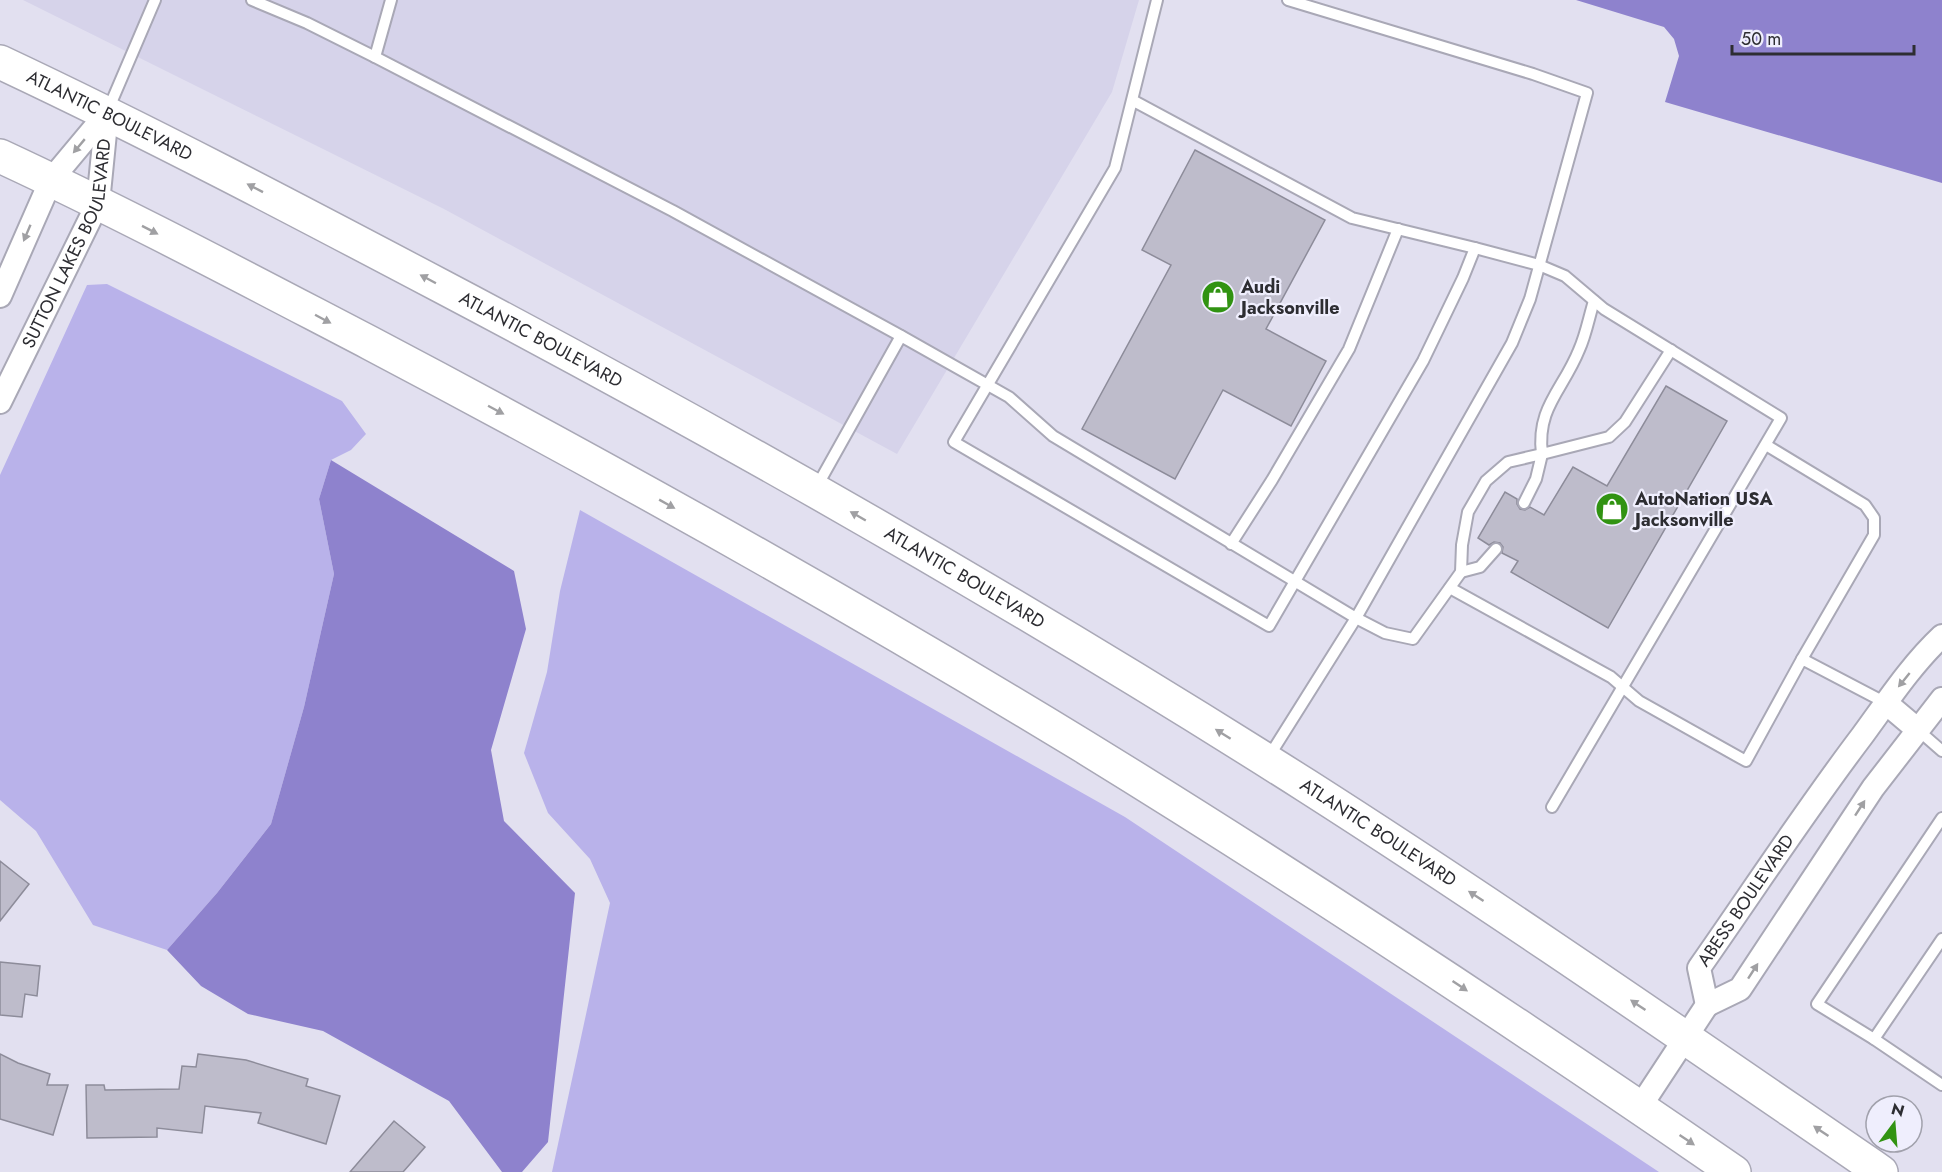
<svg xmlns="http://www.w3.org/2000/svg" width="1942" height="1172" font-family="Jost,sans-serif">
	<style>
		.built { fill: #d6d3ea }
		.green { fill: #b9b2ea }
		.water { fill: #8e82cd }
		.building { fill: #bebccb; stroke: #8d8c9a; stroke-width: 1.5 }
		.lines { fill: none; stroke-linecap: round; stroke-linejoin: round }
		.lane-casing { stroke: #a9a8b6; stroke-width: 14 }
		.street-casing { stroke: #a9a8b6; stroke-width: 26 }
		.highway-casing { stroke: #a9a8b6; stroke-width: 36 }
		.lane { stroke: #fff; stroke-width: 10 }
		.street { stroke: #fff; stroke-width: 22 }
		.highway { stroke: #fff; stroke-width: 33 }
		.oneway { fill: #a0a0a3 }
		.labels { text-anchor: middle; stroke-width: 4.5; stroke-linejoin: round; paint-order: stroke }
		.street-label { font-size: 18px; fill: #2d2d32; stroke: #efeefd }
		.poi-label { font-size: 18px; font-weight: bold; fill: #2d2d32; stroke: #efeefd; text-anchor: start }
	</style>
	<rect width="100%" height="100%" fill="#e2e0f0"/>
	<polygon class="built" points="23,0 1139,0 1112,92 897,454 444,209"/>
	<g class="green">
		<polygon points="107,284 342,401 366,434 351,450 331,460 319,499 334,574 304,707 271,824 217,893 167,950 93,925 36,831 0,800 0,475 87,285"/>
		<polygon points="580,510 1125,817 1659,1172 552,1172 610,903 590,859 548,813 524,753 547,672 560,591"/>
	</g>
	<g class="water">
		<polygon points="1576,0 1942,0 1942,183 1665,102 1679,56 1674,39 1664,27"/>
		<polygon points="331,460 514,571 526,629 491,750 504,821 575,893 548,1142 522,1172 502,1172 449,1101 323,1031 248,1014 201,986 167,950 217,893 271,824 304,707 334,574 319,499"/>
	</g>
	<g class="building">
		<polygon points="1195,150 1325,220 1266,329 1326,361 1291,426 1223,390 1175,479 1082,429 1171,265 1142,250"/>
		<polygon points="1666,386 1727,421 1608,628 1511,572 1518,561 1502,553 1503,547 1500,543 1494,542 1489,545 1478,538 1505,492 1517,499 1517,504 1520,509 1525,510 1530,507 1544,515 1573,467 1607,486"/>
		<polygon points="0,861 29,884 0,921"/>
		<polygon points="0,962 40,966 37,996 25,994 22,1017 0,1015"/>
		<polygon points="0,1054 18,1063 50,1074 47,1085 68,1085 53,1135 0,1119"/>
		<polygon points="198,1054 246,1060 308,1079 306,1086 340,1096 326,1144 258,1123 261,1113 205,1106 202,1133 157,1128 157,1137 87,1138 86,1085 104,1085 105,1090 179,1089 182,1066 196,1067"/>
		<polygon points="394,1121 425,1147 403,1172 350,1172"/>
	</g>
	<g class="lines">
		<defs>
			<g id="lane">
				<polyline points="252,0 307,23 375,57 673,211 901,336 1009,397 1053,436 1356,618 1512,343 1530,299 1587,93 1533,74 1288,0"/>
				<polyline points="375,57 391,0"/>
				<polyline points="1132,100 1352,218 1475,248 1463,278 1423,361 1269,626 954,442 1115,168 1157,0"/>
				<polyline points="108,110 155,0"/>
				<polyline points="1475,248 1539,265 1565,276 1604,309 1781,418 1552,807"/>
				<path d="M1594,301C1589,317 1586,335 1579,350C1563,390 1536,408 1542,454L1609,437L1625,422L1671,350"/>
				<polyline points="1766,445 1865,505 1874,518 1874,535 1802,659"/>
				<polyline points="816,488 901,336"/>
				<polyline points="1231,544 1272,480 1349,349 1398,229"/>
				<polyline points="1461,572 1480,567 1496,549"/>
				<polyline points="1450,588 1611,677 1639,701 1746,761 1802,659 1886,703"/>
				<polyline points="1918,730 1942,751"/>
				<polyline points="1268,758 1356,618 1385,633 1413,639 1461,572 1462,545 1468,512 1486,481 1508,462 1542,454 1536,479 1524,503"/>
				<polyline points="1942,939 1874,1039 1942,1085"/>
				<polyline points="1874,1039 1817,1004 1942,818"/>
			</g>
			<g id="street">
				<polyline points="0,296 51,180 107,113"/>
				<path id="s1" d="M0,402L98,203L107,113"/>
				<polyline points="1886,703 1918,730"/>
				<path id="s2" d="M1707,1005L1699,968C1753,891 1805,811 1862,736C1887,702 1911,665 1942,636"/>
				<polyline points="1707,1005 1740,989 1873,788 1942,699"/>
				<polyline points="1640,1107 1707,1005"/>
			</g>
			<g id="highway">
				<path id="s3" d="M0,62C149,132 295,209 441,286C735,441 1025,607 1307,786C1501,910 1691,1042 1881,1172"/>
				<path d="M0,156C125,214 247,279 370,343C611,470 850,604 1083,746C1304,882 1520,1025 1734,1172"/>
			</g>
		</defs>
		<use href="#lane" class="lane-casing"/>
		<use href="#street" class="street-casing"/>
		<use href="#highway" class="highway-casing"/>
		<use href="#lane" class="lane"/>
		<use href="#street" class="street"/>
		<use href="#highway" class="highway"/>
	</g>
	<defs><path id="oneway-solid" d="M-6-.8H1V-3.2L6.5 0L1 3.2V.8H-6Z" transform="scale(1.5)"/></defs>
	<g class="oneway">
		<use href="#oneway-solid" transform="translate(79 146) rotate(130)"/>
		<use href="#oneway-solid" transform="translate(255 188) rotate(-153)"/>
		<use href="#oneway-solid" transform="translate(150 230) rotate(27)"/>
		<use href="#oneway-solid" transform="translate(27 233) rotate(113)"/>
		<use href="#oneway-solid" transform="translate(428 279) rotate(-152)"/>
		<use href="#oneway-solid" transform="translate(323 319) rotate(28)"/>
		<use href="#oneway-solid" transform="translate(496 410) rotate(28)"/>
		<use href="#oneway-solid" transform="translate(667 504) rotate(29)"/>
		<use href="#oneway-solid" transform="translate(858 516) rotate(-150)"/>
		<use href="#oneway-solid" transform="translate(1904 680) rotate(129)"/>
		<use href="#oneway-solid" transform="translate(1223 734) rotate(-148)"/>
		<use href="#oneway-solid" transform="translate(1860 808) rotate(-57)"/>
		<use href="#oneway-solid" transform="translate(1476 896) rotate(-147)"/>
		<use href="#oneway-solid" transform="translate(1753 971) rotate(-57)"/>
		<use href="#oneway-solid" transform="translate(1460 986) rotate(34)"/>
		<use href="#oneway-solid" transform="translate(1638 1005) rotate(-146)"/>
		<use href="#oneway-solid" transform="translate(1821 1131) rotate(-146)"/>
		<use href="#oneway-solid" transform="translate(1687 1140) rotate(34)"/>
	</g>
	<defs>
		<symbol id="shop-disc" viewBox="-11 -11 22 22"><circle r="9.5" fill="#319312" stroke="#efeefd"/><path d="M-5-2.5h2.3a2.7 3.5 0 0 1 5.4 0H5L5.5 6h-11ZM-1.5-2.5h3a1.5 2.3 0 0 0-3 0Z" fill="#fff"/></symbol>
	</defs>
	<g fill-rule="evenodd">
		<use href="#shop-disc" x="1199" y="278" width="38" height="38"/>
		<use href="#shop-disc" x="1593" y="490" width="38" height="38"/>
	</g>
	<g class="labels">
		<g class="street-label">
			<text dy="6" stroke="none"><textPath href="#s3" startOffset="122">ATLANTIC BOULEVARD</textPath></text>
			<text dy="6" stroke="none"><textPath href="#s1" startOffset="174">SUTTON LAKES BOULEVARD</textPath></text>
			<text dy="6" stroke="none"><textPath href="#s3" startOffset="608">ATLANTIC BOULEVARD</textPath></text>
			<text dy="6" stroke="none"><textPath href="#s3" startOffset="1094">ATLANTIC BOULEVARD</textPath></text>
			<text dy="6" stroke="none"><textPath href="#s3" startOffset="1580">ATLANTIC BOULEVARD</textPath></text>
			<text dy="6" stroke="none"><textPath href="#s2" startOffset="120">ABESS BOULEVARD</textPath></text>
		</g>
		<g class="poi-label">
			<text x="1241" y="293">Audi<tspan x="1241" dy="21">Jacksonville</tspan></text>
			<text x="1635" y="505">AutoNation USA<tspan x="1635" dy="21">Jacksonville</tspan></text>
		</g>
	</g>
	<g transform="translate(1894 1124) rotate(16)"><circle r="28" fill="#efeefd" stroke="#a1a1ac" stroke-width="1.5"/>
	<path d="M0-4.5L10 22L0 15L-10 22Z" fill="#319312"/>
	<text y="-9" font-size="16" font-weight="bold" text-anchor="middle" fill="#2d2d32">N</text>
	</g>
	<path d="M1732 45v9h182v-9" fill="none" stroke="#2d2d32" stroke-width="3"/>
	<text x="1741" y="45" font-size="18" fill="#2d2d32" stroke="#efeefd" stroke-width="4.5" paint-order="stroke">50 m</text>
</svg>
